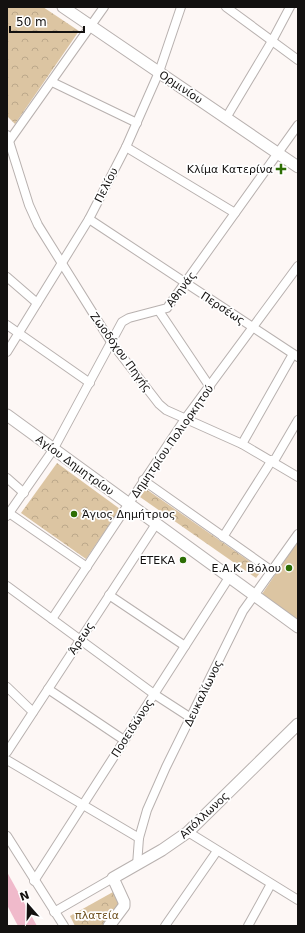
<svg xmlns="http://www.w3.org/2000/svg" width="305" height="933" font-family="'DejaVu Sans',sans-serif">
	<style>
		.forest { fill: url(#forest-crowns) }
		.pitch { fill: #dcc5a2 }
		.water { fill: #f0bacb }
		.lines { fill: none; stroke-linecap: round; stroke-linejoin: round }
		.street-casing { stroke: #b8b1af; stroke-width: 10 }
		.secondary-casing { stroke: #b8b1af; stroke-width: 13 }
		.street { stroke: #fff; stroke-width: 8 }
		.secondary { stroke: #fff; stroke-width: 11 }
		.poi-dot { fill: #2d6e04; stroke: #fff; stroke-width: 1.5 }
		.labels { text-anchor: middle; stroke-width: 3.5; stroke-linejoin: round; paint-order: stroke }
		.street-label { font-size: 11px; fill: #131110; stroke: #fff }
		.poi-label { font-size: 11px; fill: #131110; stroke: #fff; text-anchor: end }
		.park-label { font-size: 11px; fill: #6d4f1d; stroke: #fff }
	</style>
	<defs>
		<pattern id="forest-crowns" width="20" height="18" patternUnits="userSpaceOnUse"><rect width="20" height="18" fill="#dcc5a2"/><path d="M2 6a3 3 0 1 1 6 0M12 15a3 3 0 1 1 6 0" fill="none" stroke="#bca88a"/></pattern>
	</defs>
	<rect width="100%" height="100%" fill="#fdf7f5"/>
	<g class="forest">
		<polygon points="7,7 43,7 79,31 15,124 7,116"/>
		<polygon points="57,463 120,509 86,559 21,513"/>
		<polygon points="146,489 262,570 256,578 140,497"/>
		<polygon points="113,892 119,905 103,926 75,926 70,916"/>
	</g>
	<polygon class="pitch" points="298,541 298,621 262,594"/>
	<polygon class="water" points="7,872 37,926 18,926 7,905"/>
	<g class="lines">
		<defs>
			<g id="street">
				<polyline points="226,7 298,60"/>
				<polyline points="52,82 137,123"/>
				<polyline points="226,118 272,41 290,7"/>
				<polyline points="7,135 29,205 38,225 111,342 159,404 166,410 242,444 298,477"/>
				<polyline points="7,144 104,7"/>
				<polyline points="126,147 235,213"/>
				<polyline points="89,219 298,357"/>
				<polyline points="7,277 37,303"/>
				<polyline points="159,311 210,387"/>
				<polyline points="7,325 90,383"/>
				<polyline points="7,352 89,219 126,147 159,72 181,7"/>
				<polyline points="242,444 293,354"/>
				<polyline points="274,461 298,420"/>
				<polyline points="7,478 24,493"/>
				<polyline points="143,480 272,571"/>
				<polyline points="9,513 87,567"/>
				<polyline points="7,516 53,450 122,322 129,318 167,308 298,125"/>
				<polyline points="223,537 272,460"/>
				<polyline points="7,586 154,694 191,718"/>
				<polyline points="109,595 185,646"/>
				<polyline points="52,619 185,419 298,266"/>
				<polyline points="7,687 33,712"/>
				<polyline points="48,689 124,740"/>
				<polyline points="7,752 156,524"/>
				<polyline points="7,760 139,838"/>
				<polyline points="188,832 298,900"/>
				<polyline points="7,836 64,926"/>
				<polyline points="137,865 139,838 147,810 166,767 243,611 298,534"/>
				<polyline points="34,881 230,576"/>
				<polyline points="54,912 113,878"/>
				<polyline points="165,926 217,851"/>
				<polyline points="248,926 271,884"/>
			</g>
			<g id="secondary">
				<polyline points="63,7 298,167"/>
				<polyline points="7,415 298,627"/>
				<polyline points="109,926 124,906 124,902 113,878 162,850 188,832 298,724"/>
			</g>
		</defs>
		<use href="#street" class="street-casing"/>
		<use href="#secondary" class="secondary-casing"/>
		<use href="#street" class="street"/>
		<use href="#secondary" class="secondary"/>
	</g>
	<g class="poi-dot">
		<path d="M279 163h4v4h4v4h-4v4h-4v-4h-4v-4h4z"/>
		<circle cx="74" cy="514" r="4"/>
		<circle cx="183" cy="560" r="4"/>
		<circle cx="289" cy="568" r="4"/>
	</g>
	<g class="labels">
		<g class="street-label">
			<text transform="translate(181 87) rotate(34)" y="4">Ορμινίου</text>
			<text transform="translate(106 185) rotate(-63)" y="4">Πελίου</text>
			<text transform="translate(181 289) rotate(-53)" y="4">Αθηνάς</text>
			<text transform="translate(223 308) rotate(33)" y="4">Περσέως</text>
			<text transform="translate(121 352) rotate(54)" y="4">Ζωοδόχου Πηγής</text>
			<text transform="translate(172 441) rotate(-55)" y="4">Δημητρίου Πολιορκητού</text>
			<text transform="translate(75 465) rotate(36)" y="4">Αγίου Δημητρίου</text>
			<text transform="translate(81 638) rotate(-57)" y="4">Άρεως</text>
			<text transform="translate(203 693) rotate(-64)" y="4">Δευκαλίωνος</text>
			<text transform="translate(132 728) rotate(-57)" y="4">Ποσειδώνος</text>
			<text transform="translate(204 815) rotate(-43)" y="4">Απόλλωνος</text>
		</g>
		<g class="poi-label">
			<text x="273" y="173">Κλίμα Κατερίνα</text>
			<text x="82" y="518" text-anchor="start">Άγιος Δημήτριος</text>
			<text x="175" y="564">ΕΤΕΚΑ</text>
			<text x="281" y="572">Ε.Α.Κ. Βόλου</text>
		</g>
		<g class="park-label">
			<text x="97" y="919">πλατεία</text>
		</g>
	</g>
	<rect width="305" height="933" fill="none" stroke="#131110" stroke-width="16"/>
	<g transform="translate(28 905) rotate(340)" stroke="#ffffff" stroke-width="3" paint-order="stroke">
	<path d="M0-3L7 15L0 10L-7 15Z" fill="#131110"/>
	<text y="-6" font-size="11" font-weight="bold" text-anchor="middle" fill="#131110">N</text>
	</g>
	<path d="M10 26v6h74v-6" fill="none" stroke="#131110" stroke-width="2"/>
	<text x="16" y="26" font-size="12" fill="#131110" stroke="#ffffff" stroke-width="3" paint-order="stroke">50 m</text>
</svg>
